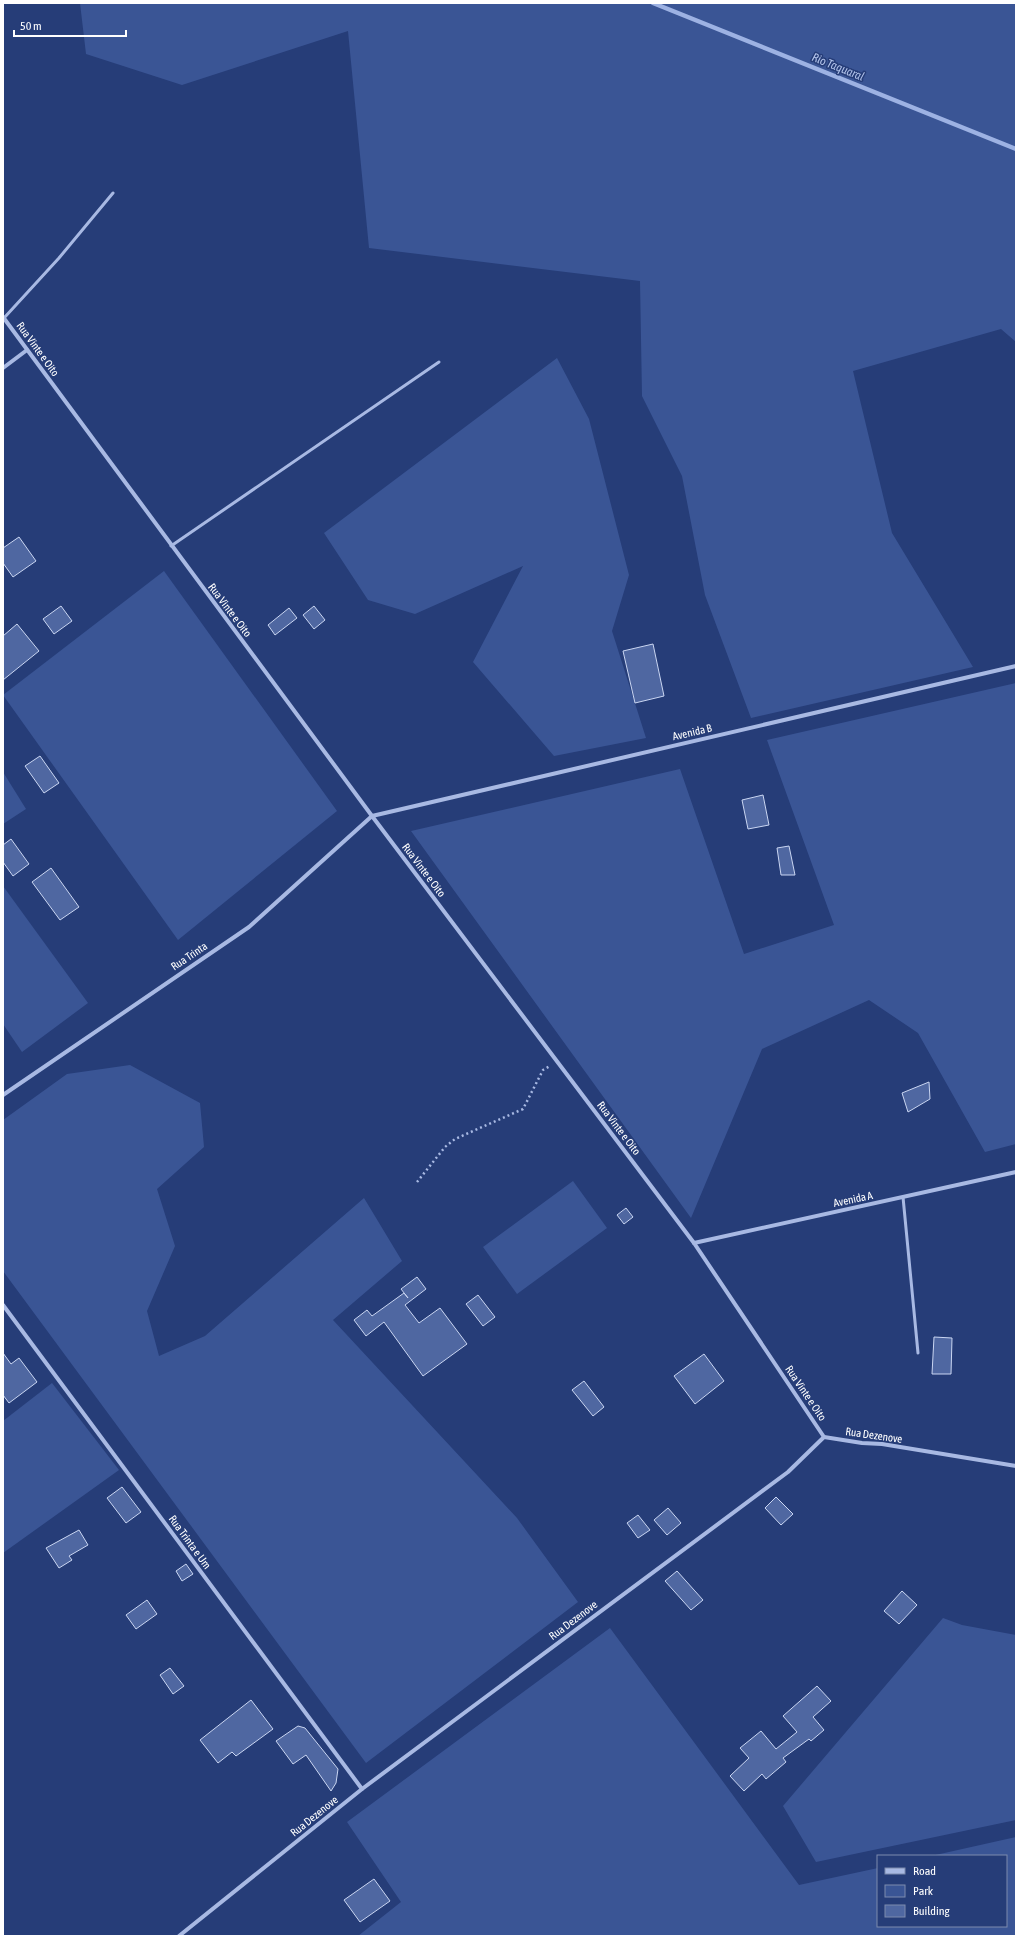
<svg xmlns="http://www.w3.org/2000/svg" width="1019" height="1939" font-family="'Asap Condensed',sans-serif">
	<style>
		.green { fill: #3a5595 }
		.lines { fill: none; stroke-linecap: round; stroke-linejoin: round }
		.stream { stroke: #9db2e3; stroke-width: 4.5 }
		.building { fill: #4f67a1; stroke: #cad6f2 }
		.path { stroke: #a8b9e3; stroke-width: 2.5; stroke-dasharray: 2 3; stroke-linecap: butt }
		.lane { stroke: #a8b9e3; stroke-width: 3 }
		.street { stroke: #a8b9e3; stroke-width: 4 }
		.labels { text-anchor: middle; stroke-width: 3; stroke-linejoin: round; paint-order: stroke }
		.street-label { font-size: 11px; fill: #fff; stroke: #263d78 }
		.water-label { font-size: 12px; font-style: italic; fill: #b3c4eb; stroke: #263d78 }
	</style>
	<rect width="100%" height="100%" fill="#263d78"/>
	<g class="green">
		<polygon points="80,3 1016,3 1016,342 1001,329 853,371 892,533 973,667 751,718 705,595 682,476 642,396 640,281 369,248 348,31 182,85 86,54"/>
		<polygon points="557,358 589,419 629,575 612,631 646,738 554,756 473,662 523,566 415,614 368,600 324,533"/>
		<polygon points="164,571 337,811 178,940 3,695"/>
		<polygon points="1016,683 1016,1144 985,1152 918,1033 869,1000 762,1049 691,1218 411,831 680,769 744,954 834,925 767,740"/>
		<polygon points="3,772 26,809 3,824"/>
		<polygon points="3,886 88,1003 22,1052 3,1024"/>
		<polygon points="130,1065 200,1103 204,1147 157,1189 175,1246 147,1311 159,1356 205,1336 364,1198 402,1261 333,1320 517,1518 578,1602 366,1763 3,1271 3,1120 67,1074"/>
		<polygon points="573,1181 607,1228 517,1294 483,1247"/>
		<polygon points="52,1383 119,1470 3,1553 3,1421"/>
		<polygon points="943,1618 962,1625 1016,1635 1016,1820 816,1862 783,1806"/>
		<polygon points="610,1628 799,1885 878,1868 878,1926 1006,1926 1006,1856 931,1856 1016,1837 1016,1936 358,1936 401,1902 347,1822"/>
	</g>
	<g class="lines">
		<polyline class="stream" points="653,3 1016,149"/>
	</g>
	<g class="building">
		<polygon points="19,537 36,561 13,577 3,563 3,548"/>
		<polygon points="61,606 72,621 54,634 43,619"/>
		<polygon points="314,606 325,620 314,629 303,615"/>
		<polygon points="289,608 297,618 275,635 268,625"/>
		<polygon points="17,624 39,651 3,680 3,636"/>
		<polygon points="653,644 664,696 635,703 623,651"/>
		<polygon points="40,756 59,783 44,793 25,766"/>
		<polygon points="763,795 769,825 748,829 742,800"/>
		<polygon points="11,839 29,864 13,876 3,862 3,845"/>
		<polygon points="789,846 795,875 781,875 777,848"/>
		<polygon points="51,868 79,907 60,920 32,882"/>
		<polygon points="929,1082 930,1099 908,1112 902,1093"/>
		<polygon points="626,1208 633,1217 624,1224 617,1215"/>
		<polygon points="417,1277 426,1289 405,1305 419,1323 440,1308 467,1344 423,1376 384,1322 366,1336 354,1320 367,1310 372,1316 404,1293 408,1298 401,1289"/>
		<polygon points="478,1295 495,1317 483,1326 466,1304"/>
		<polygon points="934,1337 952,1338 951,1374 932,1374"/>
		<polygon points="3,1353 11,1364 19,1358 37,1382 9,1403 3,1395"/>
		<polygon points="704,1354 724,1381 695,1404 674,1376"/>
		<polygon points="584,1381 604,1407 593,1416 572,1390"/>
		<polygon points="122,1487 141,1512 126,1523 107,1498"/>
		<polygon points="776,1497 793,1514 781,1525 765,1508"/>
		<polygon points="668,1508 681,1523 667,1535 654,1520"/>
		<polygon points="638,1515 650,1530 638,1538 627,1523"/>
		<polygon points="79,1530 88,1545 69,1556 72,1560 59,1568 46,1548"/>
		<polygon points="186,1564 193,1574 182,1581 176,1571"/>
		<polygon points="677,1571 703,1600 691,1610 665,1581"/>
		<polygon points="902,1591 917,1605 899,1624 884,1611"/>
		<polygon points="147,1600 157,1614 136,1629 126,1615"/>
		<polygon points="170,1668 184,1686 173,1694 160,1675"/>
		<polygon points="817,1686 831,1701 813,1717 824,1730 811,1741 809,1739 783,1758 786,1762 766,1779 762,1774 744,1791 730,1776 749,1758 740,1748 761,1731 776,1749 797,1732 783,1716"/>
		<polygon points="251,1700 273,1729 236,1756 232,1752 218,1763 200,1740"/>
		<polygon points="298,1726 305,1728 338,1769 336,1783 331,1791 306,1755 293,1764 276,1741"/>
		<polygon points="374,1879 390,1901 360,1922 344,1900"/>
	</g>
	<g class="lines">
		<polyline class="path" points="417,1182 445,1147 455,1139 523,1109 543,1070 550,1066"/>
		<g class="lane">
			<polyline points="4,318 59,258 113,193"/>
			<polyline points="171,546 439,362"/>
			<polyline points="903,1197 918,1353"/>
		</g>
		<g class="street">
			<polyline points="3,317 372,816 694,1243 824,1437"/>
			<polyline points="3,368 27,350"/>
			<polyline points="3,1095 249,927 372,816 1016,666"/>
			<polyline points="694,1243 1016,1172"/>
			<polyline points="3,1305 362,1789"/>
			<polyline points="179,1936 362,1789 788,1472 824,1437 862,1443 882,1444 1016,1466"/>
		</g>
	</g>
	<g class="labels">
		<g class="street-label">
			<text transform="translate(38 349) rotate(54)" y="4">Rua Vinte e Oito</text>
			<text transform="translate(230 610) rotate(53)" y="4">Rua Vinte e Oito</text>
			<text transform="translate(692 732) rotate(-13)" y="4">Avenida B</text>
			<text transform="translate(424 870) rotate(53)" y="4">Rua Vinte e Oito</text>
			<text transform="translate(189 956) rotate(-34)" y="4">Rua Trinta</text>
			<text transform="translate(619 1128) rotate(53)" y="4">Rua Vinte e Oito</text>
			<text transform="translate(853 1199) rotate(-12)" y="4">Avenida A</text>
			<text transform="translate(806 1393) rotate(56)" y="4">Rua Vinte e Oito</text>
			<text transform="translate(874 1435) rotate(8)" y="4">Rua Dezenove</text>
			<text transform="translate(190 1542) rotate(54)" y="4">Rua Trinta e Um</text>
			<text transform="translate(573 1620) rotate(-37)" y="4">Rua Dezenove</text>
			<text transform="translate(314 1816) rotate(-39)" y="4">Rua Dezenove</text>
		</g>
		<g class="water-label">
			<text transform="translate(838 67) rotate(22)" y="4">Rio Taquaral</text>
		</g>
	</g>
	<rect width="1019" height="1939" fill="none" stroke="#ffffff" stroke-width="8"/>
	<rect x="877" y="1855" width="130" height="72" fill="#263d78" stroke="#7d8bae"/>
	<rect x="885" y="1868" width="20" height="6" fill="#a8b9e3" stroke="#7d8bae"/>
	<text x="913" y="1875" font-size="12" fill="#ffffff">Road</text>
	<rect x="885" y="1885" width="20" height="12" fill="#3a5595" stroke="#7d8bae"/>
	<text x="913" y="1895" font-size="12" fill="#ffffff">Park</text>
	<rect x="885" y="1905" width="20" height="12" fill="#4f67a1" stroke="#7d8bae"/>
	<text x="913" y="1915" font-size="12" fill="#ffffff">Building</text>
	<path d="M14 30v6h112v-6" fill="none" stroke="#ffffff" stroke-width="2"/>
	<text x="20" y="30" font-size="12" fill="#ffffff" stroke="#263d78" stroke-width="3" paint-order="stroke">50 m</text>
</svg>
